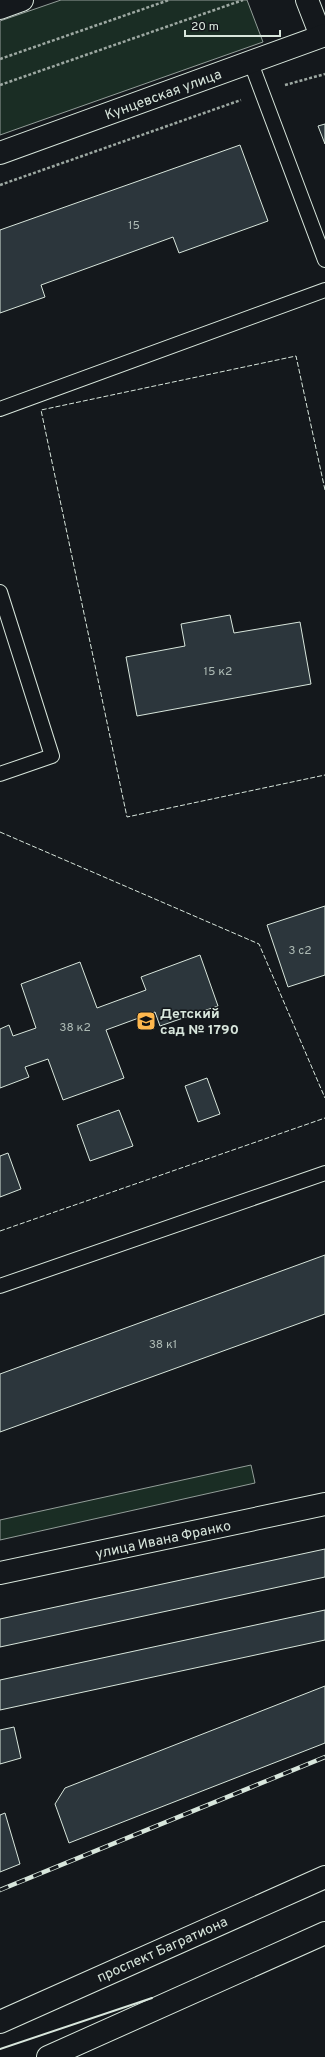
<svg xmlns="http://www.w3.org/2000/svg" width="325" height="2057" font-family="Overpass,sans-serif">
	<style>
		.green { fill: #1a2d24; stroke: #939e99 }
		.building { fill: #2c363c; stroke: #d8e6dc }
		.lines { fill: none; stroke-linecap: round; stroke-linejoin: round }
		.service-casing { stroke: #d8e6dc; stroke-width: 16 }
		.minor-casing { stroke: #d8e6dc; stroke-width: 24 }
		.tertiary-casing { stroke: #d8e6dc; stroke-width: 24 }
		.primary-casing { stroke: #d8e6dc; stroke-width: 24 }
		.path { stroke: #9da8a2; stroke-width: 2.5; stroke-dasharray: 3 2; stroke-linecap: butt }
		.service { stroke: #14181c; stroke-width: 14 }
		.minor { stroke: #14181c; stroke-width: 22 }
		.tertiary { stroke: #14181c; stroke-width: 22 }
		.primary { stroke: #14181c; stroke-width: 22 }
		.rail-casing { stroke: #d8e6dc; stroke-width: 4.5 }
		.rail { stroke: #14181c; stroke-width: 3; stroke-dasharray: 9; stroke-linecap: butt }
		.fence { stroke: #d8e6dc; stroke-width: 1; stroke-dasharray: 5 2; stroke-linecap: butt }
		.wall { stroke: #d8e6dc; stroke-width: 2 }
		.labels { text-anchor: middle; stroke-width: 3; stroke-linejoin: round; paint-order: stroke }
		.number-label { font-size: 12px; fill: #adbab4 }
		.street-label { font-size: 14px; fill: #d8e6dc; stroke: #14181c }
		.poi-label { font-size: 14px; font-weight: bold; fill: #d8e6dc; stroke: #14181c; text-anchor: start }
	</style>
	<rect width="100%" height="100%" fill="#14181c"/>
	<g class="green">
		<polygon points="61,0 247,0 263,42 0,135 0,21"/>
		<polygon points="251,1465 255,1483 0,1540 0,1520"/>
	</g>
	<g class="building">
		<polygon points="325,124 325,144 318,126"/>
		<polygon points="240,145 268,221 179,253 173,237 41,285 45,297 0,313 0,230"/>
		<polygon points="230,615 234,633 300,622 311,684 137,716 126,657 185,646 181,624"/>
		<polygon points="325,906 325,975 288,987 267,925"/>
		<polygon points="200,955 218,1006 160,1026 155,1012 106,1030 124,1078 63,1100 48,1059 25,1067 29,1077 0,1088 0,1029 9,1025 13,1036 36,1028 21,984 80,962 97,1008 146,990 141,977"/>
		<polygon points="207,1078 220,1114 198,1122 185,1086"/>
		<polygon points="119,1110 133,1146 90,1161 77,1125"/>
		<polygon points="8,1153 21,1189 0,1197 0,1156"/>
		<polygon points="325,1255 325,1314 0,1432 0,1374"/>
		<polygon points="325,1549 325,1577 0,1647 0,1619"/>
		<polygon points="325,1610 325,1640 0,1710 0,1680"/>
		<polygon points="325,1686 325,1743 69,1843 55,1804 65,1788"/>
		<polygon points="14,1727 21,1758 0,1764 0,1730"/>
		<polygon points="5,1813 20,1864 0,1872 0,1815"/>
	</g>
	<g class="lines">
		<defs>
			<g id="service">
				<polyline points="251,63 325,260"/>
				<polyline points="0,409 325,290"/>
				<polyline points="0,592 52,756 0,774"/>
				<polyline points="0,1286 325,1173"/>
			</g>
			<g id="minor">
				<polyline points="307,0 321,36"/>
				<polyline points="0,8 22,0"/>
				<polyline points="0,153 325,35"/>
			</g>
			<polyline id="tertiary" points="0,1573 325,1504"/>
			<g id="primary">
				<polyline points="0,2022 325,1877"/>
				<polyline points="48,2057 325,1933"/>
			</g>
		</defs>
		<use href="#service" class="service-casing"/>
		<use href="#minor" class="minor-casing"/>
		<use href="#tertiary" class="tertiary-casing"/>
		<use href="#primary" class="primary-casing"/>
		<g class="path">
			<polyline points="0,59 169,0"/>
			<polyline points="0,85 243,0"/>
			<polyline points="285,85 325,74"/>
			<polyline points="0,185 241,100"/>
		</g>
		<use href="#service" class="service"/>
		<use href="#minor" class="minor"/>
		<use href="#tertiary" class="tertiary"/>
		<use href="#primary" class="primary"/>
		<defs>
			<polyline id="rail" points="0,1890 325,1757"/>
		</defs>
		<use href="#rail" class="rail-casing"/>
		<use href="#rail" class="rail"/>
		<g class="fence">
			<polyline points="325,490 296,356 41,410 127,817 325,775"/>
			<polyline points="0,832 259,944 325,1098"/>
			<polyline points="0,1231 325,1118"/>
		</g>
		<polyline class="wall" points="0,2049 152,1998"/>
	</g>
	<defs>
		<symbol id="school-square" viewBox="-11 -11 22 22"><rect x="-9" y="-9" width="18" height="18" rx="4" fill="#ffb74d" stroke="#14181c"/><path d="M0-5L7-2L0 1L-7-2ZM-4 1L0 2.5L4 1V4Q0 6-4 4Z" fill="#111"/></symbol>
	</defs>
	<g fill-rule="evenodd">
		<use href="#school-square" x="135" y="1010" width="22" height="22"/>
	</g>
	<g class="labels">
		<g class="number-label">
			<text x="134" y="229">15</text>
			<text x="218" y="675">15 к2</text>
			<text x="300" y="954">3 с2</text>
			<text x="75" y="1031">38 к2</text>
			<text x="163" y="1348">38 к1</text>
		</g>
		<g class="street-label">
			<text transform="translate(163 94) rotate(-20)" y="5">Кунцевская улица</text>
			<text transform="translate(163 1539) rotate(-12)" y="5">улица Ивана Франко</text>
			<text transform="translate(162 1949) rotate(-24)" y="5">проспект Багратиона</text>
		</g>
		<g class="poi-label">
			<text x="160" y="1018">Детский<tspan x="160" dy="16">сад № 1790</tspan></text>
		</g>
	</g>
	<path d="M185 30v6h95v-6" fill="none" stroke="#d8e6dc" stroke-width="2"/>
	<text x="191" y="30" font-size="12" fill="#d8e6dc" stroke="#14181c" stroke-width="3" paint-order="stroke">20 m</text>
</svg>
